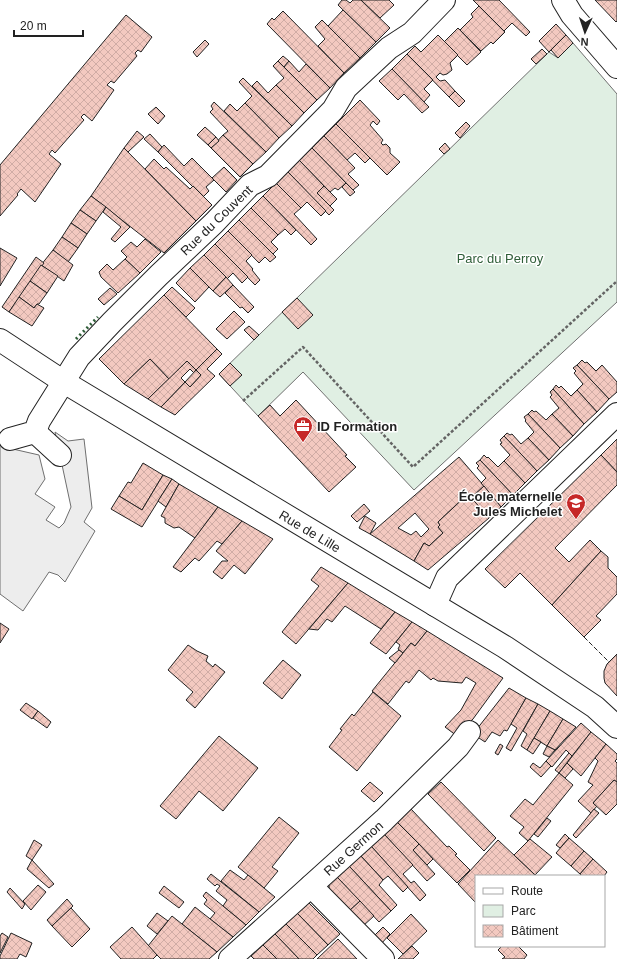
<svg xmlns="http://www.w3.org/2000/svg" width="617" height="959" font-family="Arial,sans-serif">
	<style>
		.park { fill: #e0efe3; stroke: #6f6f6f }
		.parking { fill: #ededed; stroke: #6f6f6f }
		.building { fill: url(#building-cross-hatch); stroke: #222; fill-rule: evenodd }
		.lines { fill: none; stroke-linecap: round; stroke-linejoin: round }
		.minor-casing { stroke: #222; stroke-width: 24 }
		.major-casing { stroke: #222; stroke-width: 24 }
		.path { stroke: #646464; stroke-width: 2.5; stroke-dasharray: 3 2; stroke-linecap: butt }
		.minor { stroke: #fff; stroke-width: 22 }
		.major { stroke: #fff; stroke-width: 22 }
		.hedge { stroke: #2f5e38; stroke-width: 3; stroke-dasharray: 2 3; stroke-linecap: butt }
		.fence { stroke: #222; stroke-width: 1; stroke-dasharray: 5 2; stroke-linecap: butt }
		.labels { text-anchor: middle; stroke-width: 3; stroke-linejoin: round; paint-order: stroke }
		.street-label { font-size: 13px; fill: #222; stroke: #fff }
		.park-label { font-size: 13px; fill: #2f5e38; stroke: #fff }
		.poi-label { font-size: 13px; font-weight: bold; fill: #222; stroke: #fff; text-anchor: start }
	</style>
	<defs>
		<pattern id="building-cross-hatch" width="8" height="8" patternUnits="userSpaceOnUse"><rect width="8" height="8" fill="#f3c9c0"/><path d="M0 0l8 8M0 8l8-8" fill="none" stroke="#d0aca5"/></pattern>
	</defs>
	<rect width="100%" height="100%" fill="#fff"/>
	<polygon class="park" points="573,43 617,94 617,302 414,490 303,372 258,416 219,374 549,52 558,58"/>
	<polygon class="parking" points="55,432 68,441 84,439 92,508 84,522 95,531 65,582 58,575 49,572 23,611 0,594 0,445 4,447 39,455 45,479 35,494 55,507 46,520 59,528 64,523 71,507"/>
	<g class="building">
		<polygon points="342,0 346,0 350,3 353,0 361,0 390,28 376,42 338,5"/>
		<polygon points="361,0 389,0 394,5 380,18"/>
		<polygon points="473,0 499,0 530,32 526,36 512,23 504,31"/>
		<polygon points="595,0 617,0 617,21 616,22"/>
		<polygon points="479,6 505,32 493,44 491,42 481,51 460,30 473,17 471,14"/>
		<polygon points="343,10 376,42 360,58 328,26"/>
		<polygon points="283,11 344,73 330,88 267,24 272,18 274,20"/>
		<polygon points="126,15 152,37 141,52 138,50 135,53 137,56 114,83 111,81 107,85 114,90 92,121 84,114 81,117 84,120 55,153 52,150 49,154 61,164 35,202 21,189 17,194 18,195 0,216 0,165"/>
		<polygon points="322,20 360,58 344,73 318,46 325,39 315,27"/>
		<polygon points="556,24 566,35 549,52 539,41"/>
		<polygon points="458,28 481,52 467,65 444,42"/>
		<polygon points="438,35 458,55 450,63 452,70 447,74 443,75 440,73 436,77 440,81 445,80 455,91 449,97 407,54 415,46 421,52"/>
		<polygon points="566,35 573,43 558,58 551,50"/>
		<polygon points="205,40 209,44 197,57 193,52"/>
		<polygon points="542,49 547,54 536,64 531,59"/>
		<polygon points="407,54 433,80 424,89 430,95 424,102 392,69"/>
		<polygon points="283,56 289,61 284,67 278,61"/>
		<polygon points="278,61 317,100 304,113 276,85 284,78 273,66"/>
		<polygon points="289,61 299,72 306,64 330,88 317,100 284,67"/>
		<polygon points="392,69 429,107 422,113 404,94 398,100 379,81"/>
		<polygon points="243,78 292,126 279,138 245,103 252,96 239,82"/>
		<polygon points="257,81 268,93 276,85 304,113 292,126 252,86"/>
		<polygon points="455,91 465,101 459,107 449,97"/>
		<polygon points="360,100 380,121 377,125 373,121 370,125 383,140 381,143 383,145 386,144 390,148 390,153 400,162 387,175 336,124"/>
		<polygon points="214,102 266,152 253,164 223,135 228,131 210,112 213,109 211,106"/>
		<polygon points="245,103 279,138 266,152 224,111 230,104 237,111"/>
		<polygon points="156,107 165,116 158,124 148,114"/>
		<polygon points="466,122 470,126 460,138 455,133"/>
		<polygon points="336,124 370,158 365,163 355,153 347,160 324,136"/>
		<polygon points="205,127 216,137 208,145 197,135"/>
		<polygon points="137,131 144,137 128,152 124,148"/>
		<polygon points="150,134 162,147 158,152 144,139"/>
		<polygon points="223,135 253,164 240,177 211,148"/>
		<polygon points="324,136 355,168 348,174 359,185 353,190 312,148"/>
		<polygon points="216,137 219,141 211,148 208,145"/>
		<polygon points="445,143 450,149 444,154 439,149"/>
		<polygon points="164,145 184,166 192,158 214,180 206,187 209,191 203,197 158,152"/>
		<polygon points="124,148 196,221 164,253 91,196"/>
		<polygon points="312,148 346,183 338,190 335,188 330,192 299,160"/>
		<polygon points="154,159 164,169 166,167 190,189 193,186 212,205 196,221 145,169"/>
		<polygon points="299,160 324,186 317,193 334,210 329,215 288,172"/>
		<polygon points="224,167 237,180 226,192 212,178"/>
		<polygon points="288,172 326,211 321,216 307,202 301,208 276,183"/>
		<polygon points="276,183 301,208 294,214 317,239 311,245 263,196"/>
		<polygon points="346,183 355,192 350,196 342,187"/>
		<polygon points="324,186 337,199 330,206 317,193"/>
		<polygon points="91,196 106,207 96,221 80,210"/>
		<polygon points="263,196 296,230 291,235 285,229 278,235 251,208"/>
		<polygon points="106,207 130,227 115,242 111,239 121,227 103,212"/>
		<polygon points="251,208 278,235 271,242 278,249 273,254 239,220"/>
		<polygon points="80,210 96,221 87,234 71,223"/>
		<polygon points="239,220 276,257 270,262 265,257 259,263 228,231"/>
		<polygon points="71,223 87,234 78,248 62,237"/>
		<polygon points="228,231 252,255 246,261 253,269 252,270 260,280 255,285 215,244"/>
		<polygon points="62,237 78,248 68,262 53,250"/>
		<polygon points="145,239 161,252 140,273 125,259 127,257 121,251 131,242 137,247"/>
		<polygon points="215,244 248,277 242,283 233,273 227,279 204,255"/>
		<polygon points="0,248 17,258 0,286"/>
		<polygon points="53,250 73,265 64,281 41,265"/>
		<polygon points="204,255 226,277 213,291 190,268"/>
		<polygon points="36,257 44,263 9,312 2,307"/>
		<polygon points="125,259 140,273 118,293 101,277 99,272 107,264 113,270"/>
		<polygon points="41,265 58,276 47,293 30,281"/>
		<polygon points="190,268 209,287 195,302 176,283"/>
		<polygon points="226,277 233,285 220,297 213,291"/>
		<polygon points="30,281 47,293 39,304 37,304 34,308 19,297"/>
		<polygon points="233,285 254,307 248,313 242,307 240,308 225,293"/>
		<polygon points="172,287 195,308 186,317 164,295"/>
		<polygon points="110,288 117,294 104,305 98,299"/>
		<polygon points="164,295 217,349 196,370 187,361 169,379 150,359 124,384 99,359"/>
		<polygon points="19,297 34,308 37,304 44,308 32,326 9,312"/>
		<polygon points="297,298 313,315 298,329 282,312"/>
		<polygon points="234,311 245,322 227,339 216,329"/>
		<polygon points="249,326 259,335 254,340 244,330"/>
		<polygon points="217,349 222,354 207,369 215,376 175,415 161,407 185,382 190,387 201,375 196,370"/>
		<polygon points="150,359 169,379 148,399 124,384"/>
		<polygon points="582,360 585,363 587,362 596,371 602,365 617,382 617,392 609,399 577,365"/>
		<polygon points="187,361 196,370 194,373 190,369 181,378 185,382 161,407 148,399"/>
		<polygon points="230,363 242,375 230,386 219,374"/>
		<polygon points="577,365 609,399 597,412 577,390 583,384 574,373 576,371 573,368"/>
		<polygon points="196,370 201,375 190,387 185,382"/>
		<polygon points="556,385 559,388 561,386 571,396 577,390 597,412 584,424 553,389"/>
		<polygon points="553,389 584,424 573,436 552,414 559,408 550,397 552,395 550,392"/>
		<polygon points="296,400 347,455 345,456 356,467 329,492 258,416 270,405 280,416"/>
		<polygon points="532,410 534,412 536,411 546,420 552,414 573,436 560,448 528,414"/>
		<polygon points="528,414 560,448 549,460 528,438 534,432 525,421 526,420 524,417"/>
		<polygon points="507,433 510,435 512,434 521,444 528,438 549,460 537,471 504,436"/>
		<polygon points="504,436 537,471 525,483 504,461 510,455 500,444 502,443 500,440"/>
		<polygon points="617,439 617,472 601,455"/>
		<polygon points="484,455 487,458 488,457 498,467 504,461 525,483 513,495 480,460"/>
		<polygon points="601,455 617,472 617,485 555,548 569,562 590,540 601,551 552,605 520,573 505,588 485,569"/>
		<path d="M459,457L484,486L471,498L468,494L438,522L440,525L438,527L443,533L429,546L424,543L414,561L370,534ZM415,513L429,529L421,537L416,531L411,535L398,528Z"/>
		<polygon points="480,460 513,495 501,507 481,483 486,478 477,468 479,466 476,463"/>
		<polygon points="143,463 163,475 142,510 119,496 128,482 131,483"/>
		<polygon points="163,475 172,479 142,527 111,509 119,496 142,510"/>
		<polygon points="172,479 179,484 166,507 158,501"/>
		<polygon points="179,484 218,507 195,538 179,527 174,528 165,523 165,518 161,516"/>
		<polygon points="484,486 501,507 489,518 471,498"/>
		<polygon points="468,494 489,518 428,570 414,561 424,543 429,546 443,533 438,527 440,525 438,522"/>
		<polygon points="364,504 370,511 357,522 351,516"/>
		<polygon points="218,507 242,521 222,544 217,541 199,561 195,558 181,572 173,567"/>
		<polygon points="365,516 376,523 370,534 359,528"/>
		<polygon points="242,521 273,539 245,574 234,565 222,579 213,572 222,561 228,561 216,551"/>
		<polygon points="601,551 608,557 608,568 617,577 617,594 596,616 601,620 584,637 552,605"/>
		<polygon points="321,567 348,583 296,644 282,632 319,586 311,580"/>
		<polygon points="348,583 395,612 381,629 345,606 332,622 327,619 318,630 309,629"/>
		<polygon points="395,612 412,622 386,654 370,643"/>
		<polygon points="412,622 427,631 415,646 411,643 403,653 398,649 400,645 396,642"/>
		<polygon points="0,623 9,629 0,643"/>
		<polygon points="427,631 503,678 473,719 457,736 445,727 461,710 476,683 466,677 462,683 438,681 433,678 431,680 419,670 409,683 406,681 388,704 372,691 411,643 415,646"/>
		<polygon points="188,645 197,651 208,656 206,661 213,667 215,664 225,672 195,708 186,700 193,692 168,670"/>
		<polygon points="399,650 403,653 395,663 389,658"/>
		<polygon points="617,654 617,696 605,683 604,678 604,671 607,664"/>
		<polygon points="283,660 301,675 282,699 263,683"/>
		<polygon points="509,688 526,698 507,731 504,730 500,736 492,732 485,742 473,734"/>
		<polygon points="373,692 401,716 357,771 329,747 342,730 340,729 352,714 354,716"/>
		<polygon points="526,698 538,704 511,751 506,748 517,728 511,724"/>
		<polygon points="26,703 38,711 32,719 20,710"/>
		<polygon points="538,704 550,711 527,750 521,746 527,734 523,731"/>
		<polygon points="38,711 51,722 47,728 33,718"/>
		<polygon points="550,711 563,719 547,746 534,738"/>
		<polygon points="563,719 576,727 555,750 547,746"/>
		<polygon points="581,723 591,732 572,756 566,750 552,767 546,761"/>
		<polygon points="591,732 606,744 581,776 567,763"/>
		<polygon points="219,736 258,768 223,811 199,791 176,819 160,806"/>
		<polygon points="534,738 541,742 533,754 527,750"/>
		<polygon points="500,744 503,746 498,755 495,753"/>
		<polygon points="606,744 617,754 617,759 615,761 617,763 617,782 614,780 593,803 597,806 591,813 578,801 593,785 588,782 598,761 595,758"/>
		<polygon points="547,746 555,750 549,757 543,754"/>
		<polygon points="569,753 572,756 559,773 555,770"/>
		<polygon points="546,761 551,766 541,777 530,767 533,763 540,768"/>
		<polygon points="567,763 573,769 565,778 559,773"/>
		<polygon points="559,773 573,785 528,841 519,833 524,827 510,816 525,799 533,805"/>
		<polygon points="614,780 617,782 617,804 606,815 593,803"/>
		<polygon points="370,782 383,793 374,802 361,791"/>
		<polygon points="441,782 496,838 484,851 428,794"/>
		<polygon points="411,809 447,847 449,846 457,854 455,855 470,870 457,883 397,822"/>
		<polygon points="594,809 599,813 576,838 573,835"/>
		<polygon points="279,817 299,833 272,867 278,871 264,888 238,867"/>
		<polygon points="547,818 551,821 538,837 534,834"/>
		<polygon points="397,822 419,844 413,850 435,874 427,881 384,834"/>
		<polygon points="384,834 413,865 403,874 411,883 414,881 426,895 420,901 371,846"/>
		<polygon points="565,834 569,838 560,848 556,845"/>
		<polygon points="569,838 584,851 571,866 556,853"/>
		<polygon points="530,839 552,857 535,875 514,855"/>
		<polygon points="34,840 42,845 32,860 26,856"/>
		<polygon points="498,840 535,875 534,876 476,876 476,903 458,884"/>
		<polygon points="419,844 433,859 427,865 413,850"/>
		<polygon points="371,846 408,887 403,892 388,876 383,880 360,855"/>
		<polygon points="584,851 593,859 580,874 571,866"/>
		<polygon points="360,855 383,880 379,885 397,905 391,911 349,866"/>
		<polygon points="593,859 607,872 604,876 582,876 580,874"/>
		<polygon points="32,860 54,884 49,888 27,869"/>
		<polygon points="349,866 391,911 379,922 337,877"/>
		<polygon points="230,870 244,880 248,875 275,897 259,912 221,881"/>
		<polygon points="211,874 259,912 246,925 223,906 227,900 216,891 220,886 217,884 215,886 207,879"/>
		<polygon points="337,877 360,901 348,912 329,893 329,884"/>
		<polygon points="38,885 46,892 31,910 23,901"/>
		<polygon points="164,886 184,902 179,908 159,893"/>
		<polygon points="10,888 25,904 22,909 7,892"/>
		<polygon points="206,892 246,925 233,937 210,919 215,913 204,904 207,900 203,896"/>
		<polygon points="67,899 73,906 52,926 47,920"/>
		<polygon points="360,901 374,916 363,926 348,912"/>
		<polygon points="309,903 340,934 328,945 297,913"/>
		<polygon points="195,907 233,937 217,952 182,924"/>
		<polygon points="71,908 90,929 72,947 52,926"/>
		<polygon points="157,913 168,921 157,934 147,926"/>
		<polygon points="297,913 328,945 317,955 286,924"/>
		<polygon points="411,914 427,931 403,954 387,938"/>
		<polygon points="172,916 217,952 209,959 161,959 148,946"/>
		<polygon points="286,924 317,955 313,959 299,959 275,934"/>
		<polygon points="132,927 157,955 153,959 121,959 110,947"/>
		<polygon points="383,927 390,934 381,944 373,937"/>
		<polygon points="2,933 8,937 0,953 0,936"/>
		<polygon points="11,933 32,943 26,957 20,954 17,959 0,959 0,956"/>
		<polygon points="275,934 299,959 277,959 263,945"/>
		<polygon points="338,939 357,959 317,959"/>
		<polygon points="263,945 277,959 254,959 251,956"/>
		<polygon points="412,946 419,953 413,959 398,959"/>
		<polygon points="502,946 518,946 527,955 524,959 502,959 505,957 498,950"/>
	</g>
	<g class="lines">
		<defs>
			<g id="minor">
				<polyline points="563,0 572,15 617,67"/>
				<polyline points="35,432 60,455"/>
				<polyline points="10,439 35,432 39,421 79,357 112,322 159,275 214,223 250,185 268,176 333,110 346,88 389,48 412,33 444,0"/>
				<polyline points="435,605 447,578 617,414"/>
				<polyline points="311,886 383,959"/>
				<polyline points="230,959 384,820 458,747 469,732"/>
			</g>
			<polyline id="major" points="0,340 64,382 505,647 595,707 617,727"/>
		</defs>
		<use href="#minor" class="minor-casing"/>
		<use href="#major" class="major-casing"/>
		<polyline class="path" points="243,401 303,347 413,467 617,281"/>
		<use href="#minor" class="minor"/>
		<use href="#major" class="major"/>
		<polyline class="hedge" points="76,339 98,317"/>
		<polyline class="fence" points="584,637 609,662"/>
	</g>
	<defs>
		<symbol id="office-pin" viewBox="-11 -11 22 30"><path d="M0 17L-7.5 6A9.5 9.5 0 1 1 7.5 6Z" fill="#c62828" stroke="#fff"/><path d="M-6-3h4V-5.5h4V-3h4V5H-6ZM-1-4.5V-3h2v-1.5ZM-6 0V1H6V0Z" fill="#fff"/></symbol>
		<symbol id="school-pin" viewBox="-11 -11 22 30"><path d="M0 17L-7.5 6A9.5 9.5 0 1 1 7.5 6Z" fill="#c62828" stroke="#fff"/><path d="M0-5L7-2L0 1L-7-2ZM-4 1L0 2.5L4 1V4Q0 6-4 4Z" fill="#fff"/></symbol>
	</defs>
	<g fill-rule="evenodd">
		<use href="#office-pin" x="292" y="415" width="22" height="30"/>
		<use href="#school-pin" x="565" y="492" width="22" height="30"/>
	</g>
	<g class="labels">
		<g class="street-label">
			<text transform="translate(216 220) rotate(-44)" y="5">Rue du Couvent</text>
			<text transform="translate(310 531) rotate(31)" y="5">Rue de Lille</text>
			<text transform="translate(353 848) rotate(-42)" y="5">Rue Germon</text>
		</g>
		<g class="park-label">
			<text x="500" y="263">Parc du Perroy</text>
		</g>
		<g class="poi-label">
			<text x="317" y="431">ID Formation</text>
			<text x="562" y="501" text-anchor="end">École maternelle<tspan x="562" dy="15">Jules Michelet</tspan></text>
		</g>
	</g>
	<rect x="475" y="875" width="130" height="72" fill="#ffffff" stroke="#a7a7a7"/>
	<rect x="483" y="888" width="20" height="6" fill="#ffffff" stroke="#a7a7a7"/>
	<text x="511" y="895" font-size="12" fill="#222222">Route</text>
	<rect x="483" y="905" width="20" height="12" fill="#e0efe3" stroke="#a7a7a7"/>
	<text x="511" y="915" font-size="12" fill="#222222">Parc</text>
	<rect x="483" y="925" width="20" height="12" fill="url(#building-cross-hatch)" stroke="#a7a7a7"/>
	<text x="511" y="935" font-size="12" fill="#222222">Bâtiment</text>
	<g transform="translate(585 32) rotate(183)" stroke="#ffffff" stroke-width="3" paint-order="stroke">
	<path d="M0-3L7 15L0 10L-7 15Z" fill="#222222"/>
	<text y="-6" font-size="11" font-weight="bold" text-anchor="middle" fill="#222222">N</text>
	</g>
	<path d="M14 30v6h69v-6" fill="none" stroke="#222222" stroke-width="2"/>
	<text x="20" y="30" font-size="12" fill="#222222" stroke="#ffffff" stroke-width="3" paint-order="stroke">20 m</text>
</svg>
